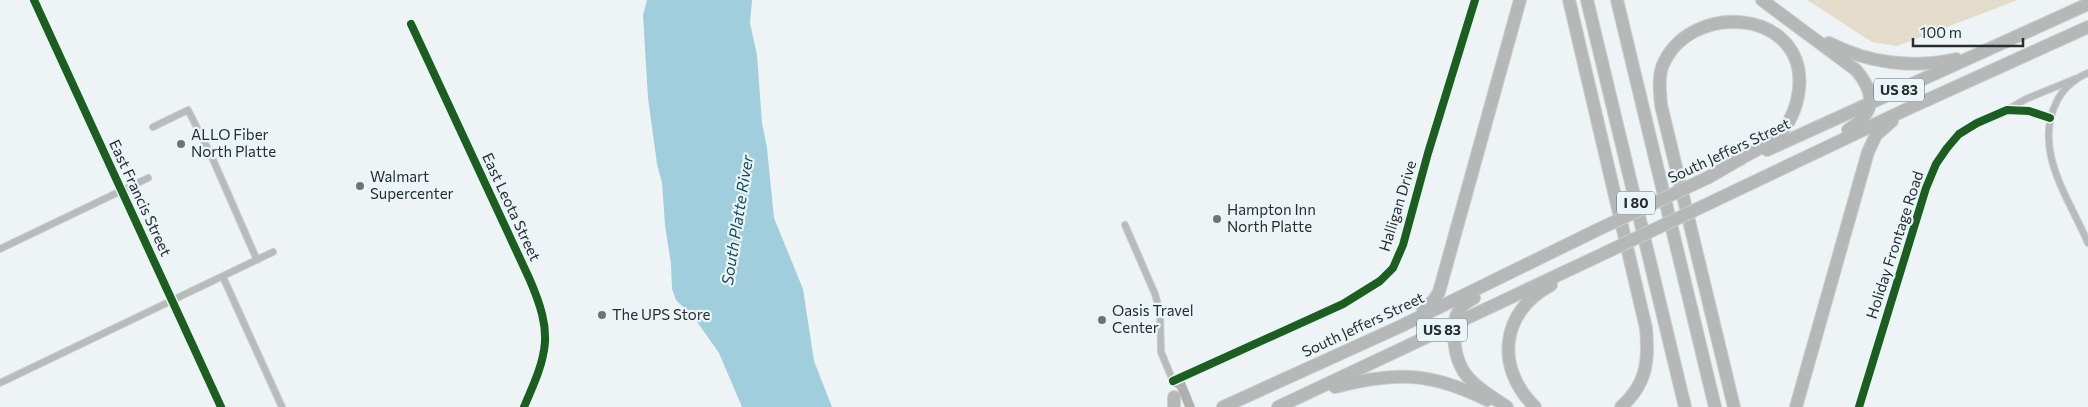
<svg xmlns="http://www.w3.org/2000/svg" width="2088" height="407" font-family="Commissioner,sans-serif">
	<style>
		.green { fill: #e4dccb }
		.water { fill: #a0cedc }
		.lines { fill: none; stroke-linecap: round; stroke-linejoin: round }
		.street-casing { stroke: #cbcfd1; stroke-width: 8 }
		.secondary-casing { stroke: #cbcfd1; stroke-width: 10 }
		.highway-casing { stroke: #cbcfd1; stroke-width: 14 }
		.street { stroke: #b9baba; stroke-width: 6 }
		.secondary { stroke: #afafae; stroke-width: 9 }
		.highway { stroke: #b6b8b7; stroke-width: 12 }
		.highway-bridge-casing { stroke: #cbcfd1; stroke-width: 14; stroke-linecap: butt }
		.highway-bridge { stroke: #b6b8b7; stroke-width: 12 }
		.cycleway-casing { stroke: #eaf5f9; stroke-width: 11 }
		.cycleway { stroke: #1b5e20; stroke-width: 8 }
		.poi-dot { fill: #6e7374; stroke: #eaf5f9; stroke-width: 2 }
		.labels { text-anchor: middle; stroke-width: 4.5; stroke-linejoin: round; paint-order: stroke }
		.shield { fill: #eaf5f9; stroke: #63696b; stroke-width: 1 }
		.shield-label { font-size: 14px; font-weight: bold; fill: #292d2e }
		.poi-label { font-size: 15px; fill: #292d2e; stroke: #eaf5f9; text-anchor: start }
		.street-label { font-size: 15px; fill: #292d2e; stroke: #eaf5f9 }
		.water-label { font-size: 16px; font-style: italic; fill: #164b5a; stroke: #eaf5f9 }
	</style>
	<rect width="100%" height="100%" fill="#eef4f6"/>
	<polygon class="green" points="1807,0 2018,0 1897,46 1872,42"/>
	<polygon class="water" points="647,0 752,0 750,23 757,55 762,123 767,148 774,218 803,289 814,361 832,407 742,407 719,353 695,319 676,300 672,289 671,264 665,225 662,183 657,164 648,98 643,15"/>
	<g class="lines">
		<defs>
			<g id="street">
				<polyline points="34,0 221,407"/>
				<path d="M411,24L529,278C554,335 548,352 524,407"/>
				<path d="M2088,73C2075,78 2063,89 2057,101C2032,150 2069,198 2088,243"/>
				<polyline points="2007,110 2026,99 2075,79"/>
				<polyline points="153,127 188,110 211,155 257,260"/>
				<polyline points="1125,225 1155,294 1160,312 1161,352 1173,381"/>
				<polyline points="0,249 148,178"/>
				<polyline points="223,277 282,407"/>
				<polyline points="0,383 273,252"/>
				<polyline points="1859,407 1926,188 1936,164 1947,148 1959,134 1977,123 2007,110 2029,111 2050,118"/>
			</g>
			<g id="secondary">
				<polyline points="1173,381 1343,304 1380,281 1393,268 1403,245 1428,153 1475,0"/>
				<polyline points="1173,381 1181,385 1190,407"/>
			</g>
			<g id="highway">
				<path d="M1569,0L1646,328C1649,361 1647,384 1621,407"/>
				<polyline points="1587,0 1685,407"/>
				<polyline points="1617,0 1715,407"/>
				<path d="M1762,0L1856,70C1877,95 1875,113 1848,130"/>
				<path d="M1829,43C1868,63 1913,69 1956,59"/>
				<polyline points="1767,150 2088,4"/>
				<path d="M1709,177C1720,171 1731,164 1742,158C1753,151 1767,146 1777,136C1790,124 1797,107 1799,89C1807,8 1688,0 1662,67C1658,79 1660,92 1661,105L1734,407"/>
				<polyline points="1716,200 1905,110 2088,27"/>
				<path d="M1474,298C1459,306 1454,314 1454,332C1454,375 1474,385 1507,407"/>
				<polyline points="1423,310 1434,300 1439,292 1520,0"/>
				<path d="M1335,387C1394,371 1431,372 1487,400"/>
				<polyline points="1174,397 1174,407"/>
				<polyline points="1223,407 1399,327 1597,230"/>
				<polyline points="1278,407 1607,252"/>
				<path d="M1535,407C1495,368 1500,312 1551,285"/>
				<polyline points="1796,407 1868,152 1876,135 1892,121"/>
			</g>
		</defs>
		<use href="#street" class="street-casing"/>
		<use href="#secondary" class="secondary-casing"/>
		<use href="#highway" class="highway-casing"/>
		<use href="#street" class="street"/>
		<use href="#secondary" class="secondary"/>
		<use href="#highway" class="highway"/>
		<defs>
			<g id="highway-bridge">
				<polyline points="1597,230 1709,177"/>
				<polyline points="1607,252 1716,200"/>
			</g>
		</defs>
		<use href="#highway-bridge" class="highway-bridge-casing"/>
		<use href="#highway-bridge" class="highway-bridge"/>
		<defs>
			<g id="cycleway">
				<polyline points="34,0 221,407"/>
				<path d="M411,24L529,278C554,335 548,352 524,407"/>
				<polyline points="1173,381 1343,304 1380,281 1393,268 1403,245 1428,153 1475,0"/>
				<polyline points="1859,407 1926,188 1936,164 1947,148 1959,134 1977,123 2007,110 2029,111 2050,118"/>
			</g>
		</defs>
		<use href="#cycleway" class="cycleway-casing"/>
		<use href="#cycleway" class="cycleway"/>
	</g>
	<g class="poi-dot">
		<circle cx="181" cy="144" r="5"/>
		<circle cx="360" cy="186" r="5"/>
		<circle cx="1217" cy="219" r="5"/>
		<circle cx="602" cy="315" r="5"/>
		<circle cx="1102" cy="320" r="5"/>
	</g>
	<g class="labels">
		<g class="shield">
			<rect x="1874" y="78.5" width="50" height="23" rx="4"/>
			<rect x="1617" y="191.5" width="38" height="23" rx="4"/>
			<rect x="1417" y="318.5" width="50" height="23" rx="4"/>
		</g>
		<g class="shield-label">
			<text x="1899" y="95">US 83</text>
			<text x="1636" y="208">I 80</text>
			<text x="1442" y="335">US 83</text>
		</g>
		<g class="poi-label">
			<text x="191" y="140">ALLO Fiber<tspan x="191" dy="17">North Platte</tspan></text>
			<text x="370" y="182">Walmart<tspan x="370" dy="17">Supercenter</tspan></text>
			<text x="1227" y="215">Hampton Inn<tspan x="1227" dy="17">North Platte</tspan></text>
			<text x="1112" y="316">Oasis Travel<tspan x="1112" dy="17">Center</tspan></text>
			<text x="612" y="320">The UPS Store</text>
		</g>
		<g class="street-label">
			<text transform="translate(1729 151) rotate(-25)" y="5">South Jeffers Street</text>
			<text transform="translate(140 198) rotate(65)" y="5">East Francis Street</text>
			<text transform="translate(1398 206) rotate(-73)" y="5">Halligan Drive</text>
			<text transform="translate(511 207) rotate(65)" y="5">East Leota Street</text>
			<text transform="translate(1895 245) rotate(-72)" y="5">Holiday Frontage Road</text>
			<text transform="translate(1363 325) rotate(-25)" y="5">South Jeffers Street</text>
		</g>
		<g class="water-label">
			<text transform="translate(737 220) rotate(-81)" y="6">South Platte River</text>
		</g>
	</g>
	<path d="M1913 38v8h110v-8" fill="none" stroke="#292d2e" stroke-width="2.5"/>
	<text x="1920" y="38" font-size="15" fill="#292d2e" stroke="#eaf5f9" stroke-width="4" paint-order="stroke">100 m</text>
</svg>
